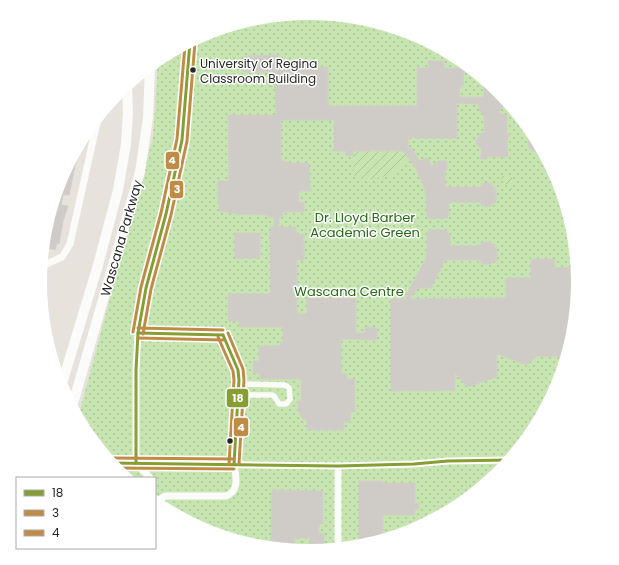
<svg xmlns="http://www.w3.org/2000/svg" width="619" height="565" font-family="Poppins,sans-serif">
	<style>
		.grass { fill: url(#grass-dots) }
		.garden { fill: url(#garden-furrows) }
		.building { fill: #cfccc7; stroke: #d2cec8 }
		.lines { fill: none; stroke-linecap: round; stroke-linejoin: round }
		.pedestrian { stroke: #fbfbfa; stroke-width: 5.5 }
		.minor { stroke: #fbfbfa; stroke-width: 7 }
		.secondary { stroke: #fbfbfa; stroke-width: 10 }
		.bus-1-casing { stroke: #fff; stroke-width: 6 }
		.bus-2-casing { stroke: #fff; stroke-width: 6 }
		.bus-3-casing { stroke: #fff; stroke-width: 6 }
		.bus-1 { stroke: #869e34; stroke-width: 3 }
		.bus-2 { stroke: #bf8c45; stroke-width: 3 }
		.bus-3 { stroke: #bf8c45; stroke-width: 3 }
		.bus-dot { fill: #272727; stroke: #fff; stroke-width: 1.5 }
		.labels { text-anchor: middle; stroke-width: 3; stroke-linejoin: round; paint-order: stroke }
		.bus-label { font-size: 12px; fill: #272727; stroke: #fff; text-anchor: start }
		.park-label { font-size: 13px; fill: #256913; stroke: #fff }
		.street-label { font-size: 13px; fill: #272727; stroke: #fff }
		.line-badge { stroke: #fff; stroke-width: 1.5 }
		.badge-label { font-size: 11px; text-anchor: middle; font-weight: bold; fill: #fff }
	</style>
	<defs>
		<pattern id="grass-dots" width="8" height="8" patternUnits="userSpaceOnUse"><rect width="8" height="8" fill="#c7e5b1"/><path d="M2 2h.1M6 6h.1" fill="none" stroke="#abc498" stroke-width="1.8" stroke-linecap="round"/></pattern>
		<pattern id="garden-furrows" width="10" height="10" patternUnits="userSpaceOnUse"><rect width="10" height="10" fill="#c7e5b1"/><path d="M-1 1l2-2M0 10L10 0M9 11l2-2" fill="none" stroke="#abc498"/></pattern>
	</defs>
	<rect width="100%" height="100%" fill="#e7e2dc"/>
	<polygon class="grass" points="310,13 362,18 413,34 459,59 500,92 534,133 559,180 574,230 579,283 574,335 558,386 533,432 500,473 459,507 412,532 362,547 309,552 257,547 206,531 160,506 155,503 155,478 125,478 119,473 85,432 78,418 153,137 158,60 207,33 257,18"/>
	<g class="garden">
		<path d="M353,151H403L407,156V161C402,167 397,173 390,176C388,177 384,176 381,177C372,179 362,183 354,175Z"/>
		<polygon points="499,176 512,176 512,192"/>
	</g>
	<g class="building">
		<polygon points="279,55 279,67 328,67 328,106 417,106 417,68 429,68 428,61 444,61 444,68 464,68 463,87 460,87 459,97 484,97 484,79 500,92 505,98 503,107 498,113 507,115 507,134 510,134 507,141 508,157 485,157 485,159 480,159 482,150 477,145 476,141 479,135 484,132 484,116 480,111 478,104 457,103 457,138 408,138 408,148 412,148 419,161 428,158 431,166 439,161 447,161 447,170 445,170 445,187 481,187 483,183 491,183 491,186 493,186 493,188 496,188 496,203 493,203 491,206 482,206 480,202 449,202 449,215 447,217 447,218 429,219 427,216 426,195 424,187 415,167 403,151 353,151 353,156 346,156 346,151 334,151 334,120 281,120 281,161 291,163 309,163 310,191 299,191 299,202 304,202 304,212 283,212 283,217 279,217 279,227 296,227 296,235 304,234 304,260 297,260 297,314 307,314 307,298 356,298 356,333 365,333 365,327 378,328 376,340 341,339 341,374 347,374 347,379 355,379 355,412 350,412 350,422 344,422 344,430 307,430 307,420 304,420 299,413 298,401 301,401 301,379 260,379 260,373 253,374 253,361 259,361 259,346 280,346 280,342 283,342 283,327 239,327 239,321 228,321 228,294 271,294 270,233 271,227 274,227 274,217 268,217 268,215 238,214 219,211 219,204 218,204 218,181 228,181 228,175 229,175 228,115 276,115 275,72 243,72 243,63 245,63 245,56"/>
		<polygon points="528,132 534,133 544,151 531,151 531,148 529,148"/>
		<polygon points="78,147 79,147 69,195 63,195 61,205 68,206 63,221 59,244 57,243 55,250 45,247 53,211 51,210 56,194 57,194 61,179"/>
		<polygon points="560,190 562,190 566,205 560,205"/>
		<polygon points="429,230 447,230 447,232 450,234 450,246 480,246 480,244 482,244 482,242 491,242 491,244 494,244 494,247 497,247 497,261 493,261 491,264 482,264 480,260 445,260 431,288 418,288 409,299 506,298 506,278 531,278 531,259 554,259 554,268 577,267 579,283 574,335 567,357 537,356 527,365 497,354 497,377 467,387 455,373 455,390 391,391 391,299 406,299 406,295 424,262 427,253 427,232"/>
		<rect x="235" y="233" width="25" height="25"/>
		<polygon points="40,282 45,282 45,297 41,297"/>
		<polygon points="359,481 383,481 383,483 415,483 415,503 419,503 419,509 415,509 415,515 383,515 383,541 359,547"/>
		<polygon points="272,490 323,491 323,524 319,524 319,534 324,534 324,551 310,552 310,538 294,538 294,551 271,548"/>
	</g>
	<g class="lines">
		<polyline class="pedestrian" points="239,395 272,395 274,396 279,404 286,404 290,399 289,388 285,385 239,384"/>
		<g class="minor">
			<polyline points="42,266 62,257 70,244 98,118"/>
			<polyline points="111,463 338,466 414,464 448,461 511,460"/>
			<polyline points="136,463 136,370 138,333 146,288 166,214 182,140 190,42"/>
			<polyline points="136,463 150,478"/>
			<polyline points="338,466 338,549"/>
			<path d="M156,504L159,500L165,496H226C240,491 236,476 234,464"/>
		</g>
		<g class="secondary">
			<polyline points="61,387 98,265 118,190 126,144 128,113 127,85"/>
			<polyline points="72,407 140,172 148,118 150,67"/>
		</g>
		<defs>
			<g id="bus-1">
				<polyline points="138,333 223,335"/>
				<polyline points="223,335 238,370 239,380 234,464"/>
				<polyline points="111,463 338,466 414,464 448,461 511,460"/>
				<polyline points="136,463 136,370 138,333 146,288 166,214 182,140 190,42"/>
			</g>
			<g id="bus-2">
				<polyline points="143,334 151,289 171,215 187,141 195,42"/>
				<polyline points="218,337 233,371 234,380 229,464"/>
				<polyline points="138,338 223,340"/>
				<polyline points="115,468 234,469"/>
			</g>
			<g id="bus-3">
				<polyline points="138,328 223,330"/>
				<polyline points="133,332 141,287 161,213 177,139 185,45"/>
				<polyline points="228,333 243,369 244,380 239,464"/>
				<polyline points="111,458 234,459"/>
			</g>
		</defs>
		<use href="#bus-1" class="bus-1-casing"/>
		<use href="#bus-2" class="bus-2-casing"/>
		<use href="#bus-3" class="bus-3-casing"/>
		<use href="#bus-1" class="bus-1"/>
		<use href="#bus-2" class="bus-2"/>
		<use href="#bus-3" class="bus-3"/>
	</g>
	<g class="bus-dot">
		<circle cx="193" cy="70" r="3.5"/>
		<circle cx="230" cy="441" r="3.5"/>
	</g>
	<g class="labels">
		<g class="bus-label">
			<text x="200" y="68">University of Regina<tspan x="200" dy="15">Classroom Building</tspan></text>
		</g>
		<g class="park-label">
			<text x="365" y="222">Dr. Lloyd Barber<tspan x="365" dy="15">Academic Green</tspan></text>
			<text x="349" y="296">Wascana Centre</text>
		</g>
		<g class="street-label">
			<text transform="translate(121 238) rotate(-74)" y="5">Wascana Parkway</text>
		</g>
	</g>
	<path d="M0 0H619V565H0ZM47 282a262 262 0 1 1 524 0a262 262 0 1 1-524 0Z" fill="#fff" fill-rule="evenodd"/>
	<g class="line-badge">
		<rect x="165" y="151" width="15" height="19" rx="4" fill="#bf8c45"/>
		<rect x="169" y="180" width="15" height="19" rx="4" fill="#bf8c45"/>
		<rect x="226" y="388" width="23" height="20" rx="4" fill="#869e34"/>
		<rect x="233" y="417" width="16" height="20" rx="4" fill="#bf8c45"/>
	</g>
	<g class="badge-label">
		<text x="172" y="164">4</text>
		<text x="177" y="193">3</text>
		<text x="238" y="402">18</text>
		<text x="241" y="431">4</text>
	</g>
	<rect x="16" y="477" width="140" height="72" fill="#ffffff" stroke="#a9a9a9"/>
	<rect x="24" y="490" width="20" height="6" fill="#869e34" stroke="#a9a9a9"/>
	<text x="52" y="497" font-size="12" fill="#272727">18</text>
	<rect x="24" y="510" width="20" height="6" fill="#bf8c45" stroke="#a9a9a9"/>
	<text x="52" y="517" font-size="12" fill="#272727">3</text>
	<rect x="24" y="530" width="20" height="6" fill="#bf8c45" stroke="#a9a9a9"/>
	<text x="52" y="537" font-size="12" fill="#272727">4</text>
</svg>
